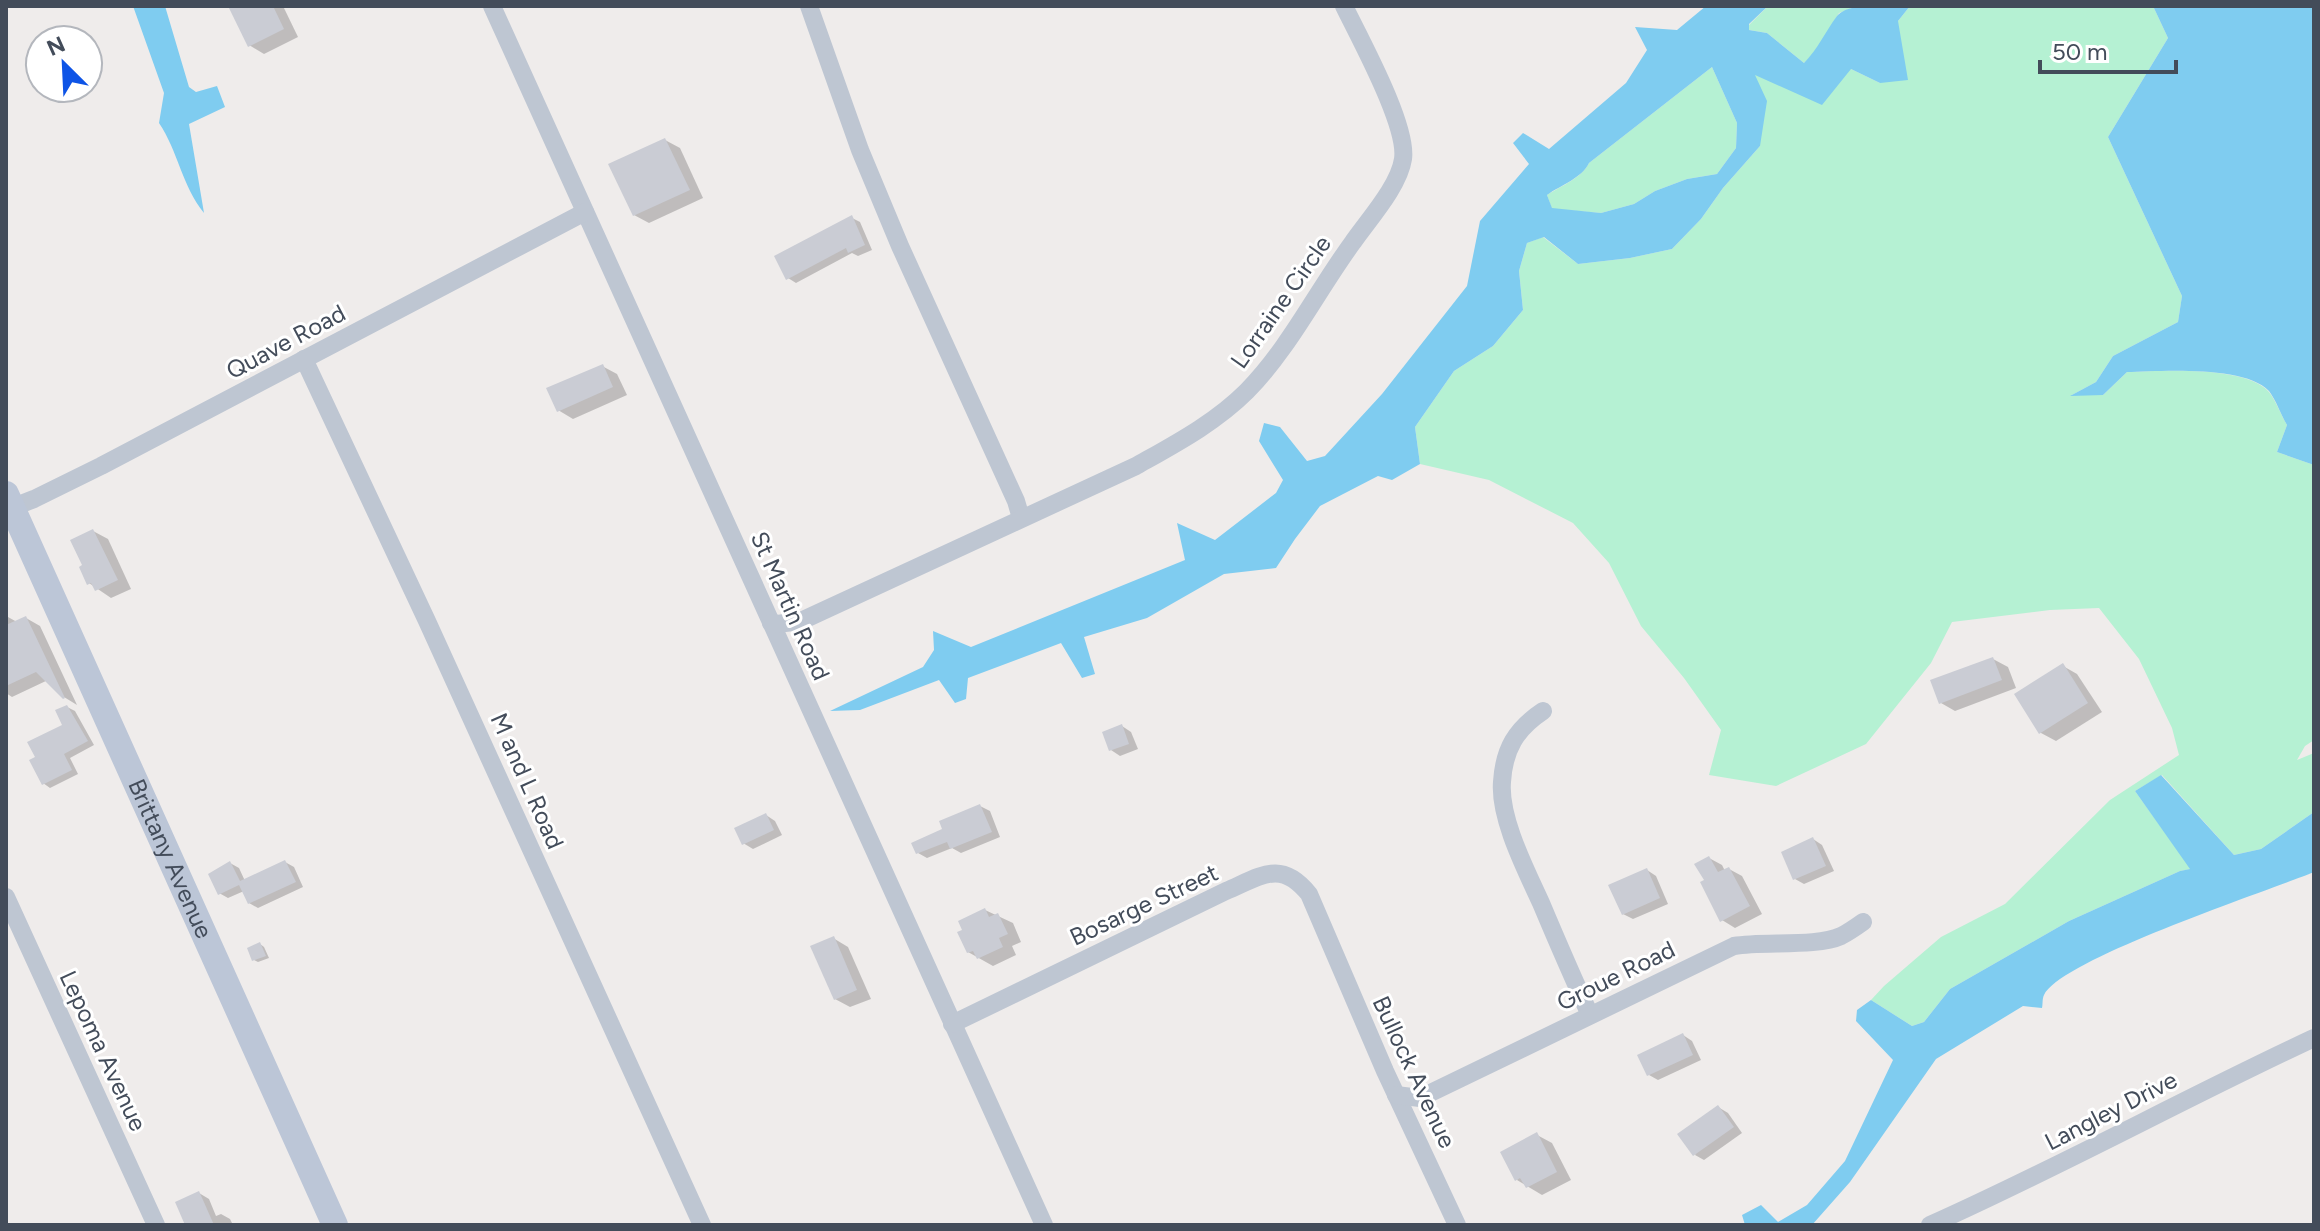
<svg xmlns="http://www.w3.org/2000/svg" width="2320" height="1231" font-family="Figtree,sans-serif">
	<style>
		.green { fill: #b5f1d3 }
		.water { fill: #7fccf0; fill-rule: evenodd }
		.shadow { fill: #0003 }
		.building { fill: #caccd4 }
		.lines { fill: none; stroke-linecap: round; stroke-linejoin: round }
		.street { stroke: #bec6d2; stroke-width: 18 }
		.secondary { stroke: #bcc6d7; stroke-width: 26 }
		.labels { text-anchor: middle; stroke-width: 6; stroke-linejoin: round; paint-order: stroke }
		.street-label { font-size: 24px; fill: #434c5a; stroke: #fff }
	</style>
	<rect width="100%" height="100%" fill="#efeceb"/>
	<g class="green">
		<polygon points="1768,6 1854,6 1855,7 1839,13 1816,51 1804,63 1767,33 1749,30 1749,25"/>
		<path d="M1910,6H2153L2168,38L2108,137L2182,296L2178,322L2113,356L2096,382L2072,395H2103L2127,372C2160,371 2246,365 2269,392C2276,401 2281,415 2287,425L2277,452L2314,465V740L2305,746L2297,760L2314,753V812L2261,849L2234,855L2162,775L2135,791L2191,869L2180,871L2069,921L1950,989L1924,1022L1912,1026L1871,1000L1884,986L1941,937L2005,904L2110,800L2179,755L2172,728L2139,659L2099,608L2050,610L1952,622L1931,663L1866,744L1776,786L1709,775L1721,730L1684,678L1641,626L1609,563L1573,523L1489,480L1420,464L1415,427L1454,371L1493,346L1523,310L1519,271L1527,243L1543,237L1578,264L1630,258L1672,249L1701,219L1723,188L1760,146L1754,74L1851,69L1880,83L1898,21Z"/>
		<path d="M1712,67L1737,123L1736,148L1717,174L1687,179L1655,191L1634,204L1601,213L1552,209L1547,195C1561,186 1582,178 1589,163Z"/>
	</g>
	<g class="water">
		<path d="M133,6H165L189,87L196,92L217,86L225,107L189,124L204,213C182,186 178,151 159,123L164,93Z"/>
		<path d="M1706,6H1768L1749,24V30L1767,33L1804,63C1818,49 1825,32 1837,16C1850,1 1890,6 1910,6L1898,21L1908,80L1880,83L1851,69L1822,105L1755,75L1767,101L1760,146L1723,188L1701,219L1672,249L1630,258L1578,264L1544,237L1527,243L1519,271L1523,310L1493,346L1454,371L1415,427L1420,464L1392,480L1378,476L1320,506L1295,539L1276,568L1224,574L1147,618L1084,637L1095,674L1082,678L1061,643L968,678L966,699L955,703L939,680L860,710L830,711L923,667L934,650L933,631L971,647L1185,560L1177,523L1215,540L1276,493L1283,480L1259,441L1264,423L1280,427L1307,461L1325,456L1382,394L1467,286L1480,221L1529,164L1513,143L1523,133L1549,149L1626,83L1647,50L1635,27L1677,30ZM1712,67L1737,123L1736,148L1717,174L1687,179L1655,191L1634,204L1601,213L1552,208L1547,195C1561,185 1582,178 1589,163Z"/>
		<path d="M2153,6H2314V465L2277,452L2287,425C2281,415 2276,400 2269,391C2245,365 2160,371 2127,372L2103,395L2070,396L2096,382L2113,356L2178,322L2182,296L2108,137L2168,38Z"/>
		<path d="M2161,775L2234,855L2261,849L2314,812V806V872C2268,891 2061,959 2044,995C2042,999 2043,1004 2042,1008L2023,1006L1936,1059L1850,1182L1812,1225H1745L1742,1215L1761,1205L1778,1222L1807,1205L1845,1161L1893,1060L1856,1021L1857,1010L1871,1000L1912,1026L1924,1022L1950,989L2069,921L2180,871L2190,869L2135,791Z"/>
	</g>
	<g class="shadow">
		<polygon points="230,6 283,6 298,37 264,54 249,45"/>
		<polygon points="665,140 680,148 703,198 649,223 634,215"/>
		<polygon points="852,218 860,222 872,250 858,256 852,253 796,283 788,278"/>
		<polygon points="602,366 617,374 627,395 573,419 558,410"/>
		<polygon points="93,531 108,539 131,589 111,598 89,583"/>
		<polygon points="8,617 17,622 26,618 40,626 77,705 64,697 48,680 12,697 6,693 6,618"/>
		<polygon points="1993,659 2008,667 2016,688 1955,711 1941,703"/>
		<polygon points="2063,666 2077,674 2102,712 2056,741 2041,733 2017,695"/>
		<polygon points="67,707 75,711 94,745 70,758 78,774 50,788 43,783 65,726"/>
		<polygon points="1122,726 1131,732 1138,749 1120,756 1111,750"/>
		<polygon points="980,806 990,811 1000,837 961,853 952,848 927,858 918,853 945,830"/>
		<polygon points="766,815 775,821 782,835 753,849 743,843"/>
		<polygon points="1813,839 1822,845 1834,871 1804,884 1795,879"/>
		<polygon points="1709,858 1722,865 1725,871 1729,869 1742,876 1762,914 1735,928 1722,920 1706,881"/>
		<polygon points="285,862 294,867 303,887 258,908 249,903 244,891 228,898 219,893 230,863 239,868 245,881"/>
		<polygon points="1647,870 1656,876 1668,904 1633,919 1623,914"/>
		<polygon points="985,910 1013,923 1021,942 1012,946 1016,955 993,966 968,952"/>
		<polygon points="833,938 848,947 871,999 850,1007 835,999"/>
		<polygon points="260,944 264,947 269,958 258,962 254,960"/>
		<polygon points="1683,1035 1692,1041 1701,1060 1658,1080 1649,1075"/>
		<polygon points="1718,1107 1728,1113 1742,1133 1704,1160 1695,1155"/>
		<polygon points="1537,1135 1552,1143 1571,1180 1542,1195 1517,1180"/>
		<polygon points="199,1193 209,1199 216,1216 221,1214 230,1219 233,1225 187,1225"/>
	</g>
	<g class="building">
		<polygon points="228,6 273,6 284,29 248,47"/>
		<polygon points="665,138 690,190 633,216 608,164"/>
		<polygon points="852,215 865,245 848,253 846,248 786,280 774,256"/>
		<polygon points="603,364 613,387 557,412 546,388"/>
		<polygon points="93,529 118,580 95,591 91,583 87,585 79,567 82,565 70,540"/>
		<polygon points="26,616 65,698 63,699 36,672 6,686 6,625"/>
		<polygon points="1993,657 2002,680 1939,704 1930,680"/>
		<polygon points="2063,663 2088,703 2039,734 2014,694"/>
		<polygon points="67,705 88,741 64,754 72,770 42,785 29,760 35,757 27,742 62,725 55,710"/>
		<polygon points="1122,724 1129,744 1109,751 1102,732"/>
		<polygon points="980,804 992,832 950,849 947,842 916,854 911,843 942,829 939,821"/>
		<polygon points="766,813 774,830 742,845 734,828"/>
		<polygon points="1813,837 1826,866 1793,880 1781,852"/>
		<polygon points="1709,856 1718,872 1729,867 1750,906 1720,922 1700,882 1704,880 1694,864"/>
		<polygon points="285,860 296,882 248,904 239,885 218,895 208,874 230,861 240,881"/>
		<polygon points="1647,868 1660,898 1622,915 1608,885"/>
		<polygon points="985,908 989,917 998,913 1008,934 999,938 1003,947 977,959 973,951 967,953 957,932 962,930 958,921"/>
		<polygon points="834,936 857,990 834,1000 810,946"/>
		<polygon points="260,942 266,956 252,961 247,948"/>
		<polygon points="1683,1033 1693,1055 1647,1076 1637,1055"/>
		<polygon points="1718,1105 1734,1127 1693,1156 1677,1134"/>
		<polygon points="1537,1132 1557,1172 1526,1188 1520,1178 1515,1181 1500,1152"/>
		<polygon points="199,1191 214,1225 185,1225 175,1202"/>
	</g>
	<g class="lines">
		<g class="street">
			<polyline points="492,6 1044,1225"/>
			<polyline points="809,6 860,150 900,246 1016,501 1021,518"/>
			<polyline points="304,359 427,621 702,1225"/>
			<polyline points="6,510 34,499 101,466 585,212"/>
			<path d="M771,623L777,624L801,621L1136,466C1175,444 1215,423 1247,391C1290,347 1317,291 1353,242C1369,219 1399,186 1403,159C1408,126 1360,39 1344,6"/>
			<path d="M1543,711C1516,729 1504,749 1502,782C1499,818 1526,870 1541,903C1557,941 1573,978 1590,1015"/>
			<polyline points="6,897 156,1225"/>
			<path d="M952,1024L1226,891C1261,876 1281,859 1309,894L1385,1071L1457,1225"/>
			<path d="M1396,1095L1420,1098L1734,946C1764,941 1817,947 1841,936C1849,932 1856,927 1863,922"/>
			<path d="M1930,1225C2060,1167 2185,1098 2314,1038"/>
		</g>
		<path class="secondary" id="s1" d="M6,494L335,1225"/>
	</g>
	<g class="labels">
		<g class="street-label">
			<text transform="translate(1281 302) rotate(-55)" y="8">Lorraine Circle</text>
			<text transform="translate(286 342) rotate(-28)" y="8">Quave Road</text>
			<text transform="translate(790 606) rotate(66)" y="8">St Martin Road</text>
			<text transform="translate(527 781) rotate(66)" y="8">M and L Road</text>
			<text dy="8" stroke="none"><textPath href="#s1" startOffset="400">Brittany Avenue</textPath></text>
			<text transform="translate(1144 905) rotate(-25)" y="8">Bosarge Street</text>
			<text transform="translate(1616 976) rotate(-26)" y="8">Groue Road</text>
			<text transform="translate(103 1051) rotate(65)" y="8">Lepoma Avenue</text>
			<text transform="translate(1414 1072) rotate(65)" y="8">Bullock Avenue</text>
			<text transform="translate(2111 1111) rotate(-27)" y="8">Langley Drive</text>
		</g>
	</g>
	<rect width="2320" height="1231" fill="none" stroke="#434c5a" stroke-width="16"/>
	<g transform="translate(64 64) rotate(336)"><circle r="38" fill="#ffffff" stroke="#b4b7bd" stroke-width="2"/>
	<path d="M0-6L14 30L0 20L-14 30Z" fill="#0e54e6"/>
	<text y="-12" font-size="22" font-weight="bold" text-anchor="middle" fill="#434c5a">N</text>
	</g>
	<path d="M2040 60v12h136v-12" fill="none" stroke="#434c5a" stroke-width="4"/>
	<text x="2052" y="60" font-size="24" fill="#434c5a" stroke="#ffffff" stroke-width="6" paint-order="stroke">50 m</text>
</svg>
